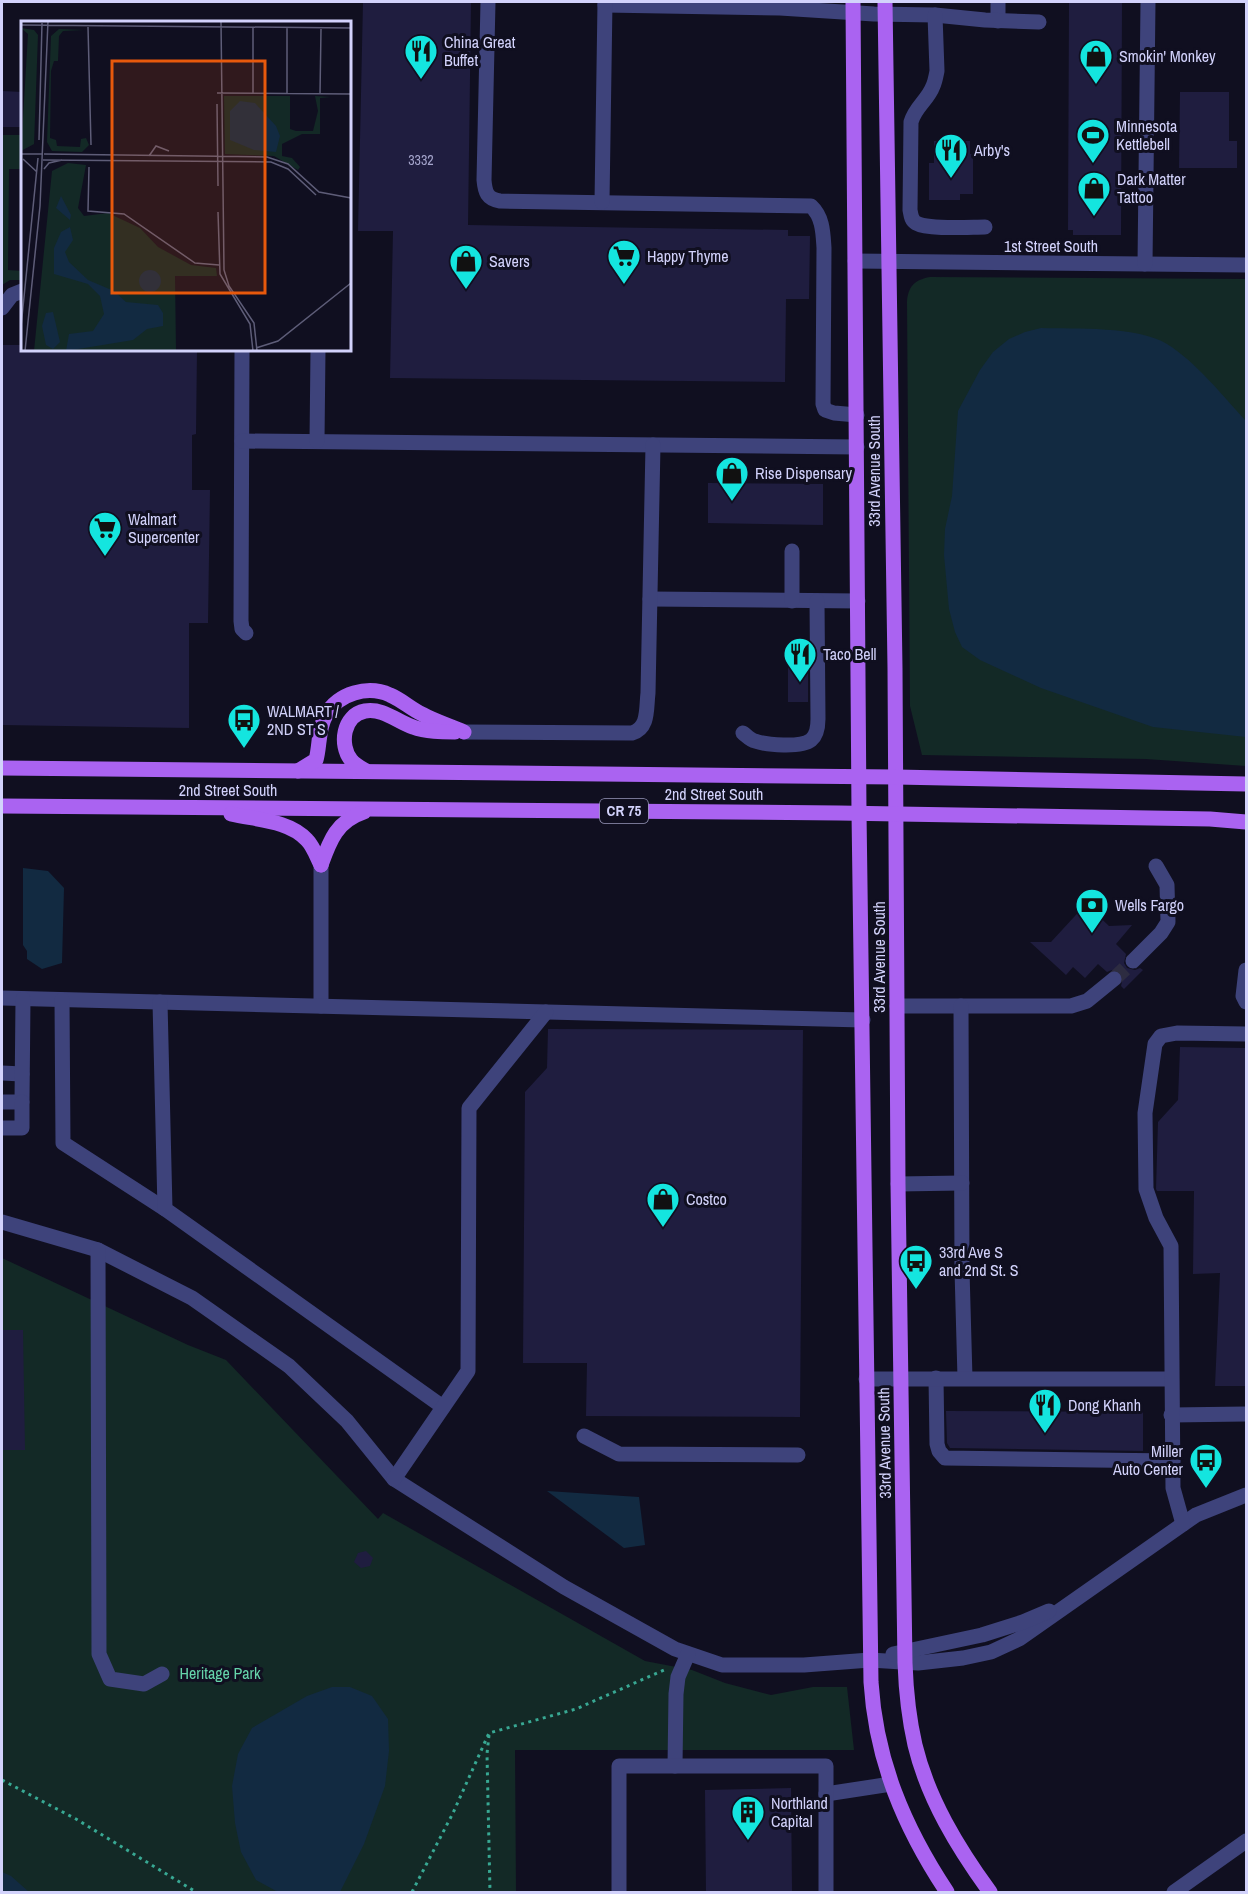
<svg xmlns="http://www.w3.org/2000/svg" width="1248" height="1894" font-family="'Archivo Narrow',sans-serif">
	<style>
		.green { fill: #132926 }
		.water { fill: #122a41 }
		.building { fill: #1f1d3f }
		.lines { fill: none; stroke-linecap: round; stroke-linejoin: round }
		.minor-tunnel { stroke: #2d2c41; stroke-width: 15; stroke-dasharray: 15 8; stroke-linecap: butt }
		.path { stroke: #38a893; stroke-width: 3; stroke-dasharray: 3 4.5; stroke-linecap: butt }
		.minor { stroke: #3e437b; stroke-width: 15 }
		.major { stroke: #aa63f1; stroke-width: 15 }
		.labels { text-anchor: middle; stroke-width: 6; stroke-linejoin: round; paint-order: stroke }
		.number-label { font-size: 14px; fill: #a5a5cc }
		.shield { fill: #100f20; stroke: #9898b9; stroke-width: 1.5 }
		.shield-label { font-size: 15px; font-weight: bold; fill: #d2d2fb }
		.poi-label { font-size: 16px; fill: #d2d2fb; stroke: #100f20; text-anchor: start }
		.street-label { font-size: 16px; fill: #d2d2fb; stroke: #100f20 }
		.park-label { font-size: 16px; fill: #65d4aa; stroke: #100f20 }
		.inset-road { fill: none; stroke: #5e5d78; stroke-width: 1.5 }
		.view { fill: #e8590c; fill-opacity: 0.15; stroke: #e8590c; stroke-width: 3 }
		.inset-edge { fill: none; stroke: #d2d2fb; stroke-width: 3 }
	</style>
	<rect width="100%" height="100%" fill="#100f20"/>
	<g class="green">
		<polygon points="2,135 22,135 22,169 9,169 8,270 22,271 22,280 10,280 2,285"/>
		<path d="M930,277L1246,279V766L1146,759L922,755L910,706L907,302C908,287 914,280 930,277Z"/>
		<polygon points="2,1258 188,1345 226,1360 378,1519 383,1513 645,1661 692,1670 725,1683 771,1695 813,1687 847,1687 854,1750 515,1750 516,1892 2,1892"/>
	</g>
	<g class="water">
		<path d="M1041,328C1075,329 1138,326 1167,344C1196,362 1223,396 1246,421V737L1153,727L1041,688L980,660L962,647L955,632L949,609L944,555L945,529L952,496L958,411L980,370L993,352L1009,339L1025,332Z"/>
		<polygon points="23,868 48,871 64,888 62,963 42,969 27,959 27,951 23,945"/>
		<polygon points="547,1491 639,1497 645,1545 624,1548"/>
		<polygon points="332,1687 350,1687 372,1696 388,1719 389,1751 385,1786 364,1844 340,1892 278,1892 256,1880 241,1852 235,1823 232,1786 238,1754 252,1728 307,1696"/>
		<polygon points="2,1872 11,1876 29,1892 2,1892"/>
	</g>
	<g class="building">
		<polygon points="363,2 471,2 468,225 788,230 788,236 810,236 809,299 786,299 785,382 390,378 393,231 358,231"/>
		<polygon points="1069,2 1122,2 1121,235 1073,235 1073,230 1068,230"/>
		<polygon points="2,91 22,92 22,127 2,127"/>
		<polygon points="1180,92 1229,92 1229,141 1237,141 1237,168 1179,168"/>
		<polygon points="934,141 970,141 970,154 973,154 973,194 960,194 960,200 929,200 929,163 934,163"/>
		<polygon points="2,345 22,345 22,350 197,350 196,434 192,435 192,490 210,490 208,623 189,623 189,728 2,725"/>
		<polygon points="708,483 823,484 823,525 708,523"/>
		<rect x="788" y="664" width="20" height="38"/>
		<polygon points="1086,904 1109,926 1132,925 1116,944 1126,954 1124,963 1127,968 1135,970 1140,968 1143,970 1124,989 1121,986 1123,977 1118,970 1112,970 1107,972 1098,964 1085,978 1073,967 1066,975 1030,942 1051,942"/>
		<polygon points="548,1029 803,1030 800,1417 586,1416 587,1363 523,1363 525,1092 547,1068"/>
		<polygon points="1180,1047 1246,1048 1246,1386 1215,1386 1220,1273 1193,1274 1194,1191 1157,1191 1156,1189 1158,1122 1178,1100"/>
		<polygon points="2,1330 23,1330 25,1450 2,1450"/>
		<polygon points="946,1411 1143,1412 1143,1451 950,1448 947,1443"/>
		<polygon points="366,1551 373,1558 370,1566 361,1568 354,1562 358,1553"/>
		<polygon points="791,1788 792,1893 706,1893 705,1790"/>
	</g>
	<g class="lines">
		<polyline class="minor-tunnel" points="1114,979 1133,961"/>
		<g class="path">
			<polyline points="489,1735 487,1754 490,1892"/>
			<polyline points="2,1780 76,1819 196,1892"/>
			<polyline points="412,1892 453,1813 489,1733 576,1709 664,1670"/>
		</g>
		<g class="minor">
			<path d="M488,2L484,180C485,192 487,199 500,201L811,206C823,217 823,233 824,248L823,404L825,410L834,413L857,415"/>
			<polyline points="998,2 998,21"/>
			<polyline points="605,5 780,8 874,14 935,15 985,20 1039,22"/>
			<path d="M935,15L937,71C936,76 935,82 933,86C928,100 915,107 911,122L910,210C911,215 911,220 916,223C928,230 970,227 985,227"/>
			<polyline points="602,202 605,2"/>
			<polyline points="855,261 1246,265"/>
			<polyline points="1145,264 1148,2"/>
			<polyline points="2,308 12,295 22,291"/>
			<polyline points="242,350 241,621 242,629 246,633"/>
			<polyline points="242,441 857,447"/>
			<polyline points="317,441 318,350"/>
			<polyline points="650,599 858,601"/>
			<polyline points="792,601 792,551"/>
			<path d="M464,732L632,733C649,728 646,709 648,693L653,445"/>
			<path d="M743,733C747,736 750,740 755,741C766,745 801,748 811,740C817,735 818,726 818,719L817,601"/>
			<polyline points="321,865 321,1006"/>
			<polyline points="1133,961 1161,933 1168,922 1167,885 1156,866"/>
			<polyline points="1246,970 1243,996 1246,1002"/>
			<polyline points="2,998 863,1020"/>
			<polyline points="62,1000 63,1143 165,1209"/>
			<polyline points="160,1002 165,1209 443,1407"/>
			<polyline points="897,1006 1071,1006 1087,1001 1114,979"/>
			<polyline points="961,1006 962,1270 965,1378"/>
			<polyline points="2,1073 22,1074"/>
			<polyline points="2,1102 22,1102 23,999"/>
			<polyline points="2,1128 22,1128 22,1102"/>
			<polyline points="898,1184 962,1183"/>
			<polyline points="2,1222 98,1250 192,1298 289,1366 347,1421 394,1479 564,1587 675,1649 722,1665 804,1665 870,1660 918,1663 963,1658 991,1652 1019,1639 1196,1515 1246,1495"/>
			<polyline points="98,1250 99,1654 110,1679 144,1684 162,1674"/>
			<polyline points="936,1378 937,1444 939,1451 945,1458 1173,1461"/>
			<polyline points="866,1379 1171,1379"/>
			<polyline points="1171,1415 1246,1414"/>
			<polyline points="584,1436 619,1454 798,1455"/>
			<polyline points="394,1479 468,1371 469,1108 546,1012"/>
			<polyline points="1183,1524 1173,1488 1171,1246 1156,1218 1146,1189 1145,1113 1155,1044 1161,1036 1177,1033 1246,1034"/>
			<polyline points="893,1654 982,1635 1023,1622 1049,1611"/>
			<polyline points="675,1766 676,1694 678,1677 688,1654"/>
			<polyline points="826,1794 891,1784"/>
			<polyline points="619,1892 619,1766 826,1766 826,1892"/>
			<polyline points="1174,1892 1246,1841"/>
		</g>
		<g class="major">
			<path d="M853,2L859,813L871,1682C876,1761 904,1827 947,1892"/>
			<path d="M885,2L895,668L898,1184L905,1663C906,1691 909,1719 915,1745C928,1799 958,1848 990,1892"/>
			<polyline points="2,768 896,777 1246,784"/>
			<path d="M298,771L316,760C320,746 318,728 326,715C338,693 368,685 390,695C402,700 411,709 422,714C434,721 451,726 464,732"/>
			<path d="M366,771C361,768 355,765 351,760C339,745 343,715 365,711C384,708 397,722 413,727C426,732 442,732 455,732"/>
			<polyline points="2,806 839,813 1210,819 1246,822"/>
			<path d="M231,814C256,820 289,820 307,840C313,846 317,857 321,865"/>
			<path d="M321,865C330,840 337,821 364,812"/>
		</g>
	</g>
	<defs>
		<symbol id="restaurant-pin" viewBox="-11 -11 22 30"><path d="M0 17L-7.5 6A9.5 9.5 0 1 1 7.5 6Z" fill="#14e5df" stroke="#100f20"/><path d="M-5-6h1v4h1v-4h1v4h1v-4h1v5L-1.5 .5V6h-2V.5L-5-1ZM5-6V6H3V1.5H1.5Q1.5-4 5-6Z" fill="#111"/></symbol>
		<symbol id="shop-pin" viewBox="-11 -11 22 30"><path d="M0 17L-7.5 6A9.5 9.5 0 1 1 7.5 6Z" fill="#14e5df" stroke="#100f20"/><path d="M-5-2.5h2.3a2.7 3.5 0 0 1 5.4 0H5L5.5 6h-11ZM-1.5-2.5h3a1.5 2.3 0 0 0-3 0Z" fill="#111"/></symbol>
		<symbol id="stadium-pin" viewBox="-11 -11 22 30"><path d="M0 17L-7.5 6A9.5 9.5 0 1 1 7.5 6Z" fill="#14e5df" stroke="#100f20"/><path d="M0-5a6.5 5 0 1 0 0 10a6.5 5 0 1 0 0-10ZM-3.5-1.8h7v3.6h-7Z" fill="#111"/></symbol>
		<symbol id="supermarket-pin" viewBox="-11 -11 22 30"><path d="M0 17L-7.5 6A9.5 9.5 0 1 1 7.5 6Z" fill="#14e5df" stroke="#100f20"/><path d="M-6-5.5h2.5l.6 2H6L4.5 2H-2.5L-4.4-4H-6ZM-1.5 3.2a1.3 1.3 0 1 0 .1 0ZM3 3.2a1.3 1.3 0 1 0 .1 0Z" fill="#111"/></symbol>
		<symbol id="bus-pin" viewBox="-11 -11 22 30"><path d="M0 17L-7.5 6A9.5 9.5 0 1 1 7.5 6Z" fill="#14e5df" stroke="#100f20"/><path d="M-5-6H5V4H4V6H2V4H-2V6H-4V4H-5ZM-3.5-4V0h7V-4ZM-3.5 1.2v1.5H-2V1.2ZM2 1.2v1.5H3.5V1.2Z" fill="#111"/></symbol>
		<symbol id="bank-pin" viewBox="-11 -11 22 30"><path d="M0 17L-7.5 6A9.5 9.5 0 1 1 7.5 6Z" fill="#14e5df" stroke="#100f20"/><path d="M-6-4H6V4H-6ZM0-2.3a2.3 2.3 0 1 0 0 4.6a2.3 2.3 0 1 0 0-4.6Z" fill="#111"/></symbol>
		<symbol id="building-pin" viewBox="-11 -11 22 30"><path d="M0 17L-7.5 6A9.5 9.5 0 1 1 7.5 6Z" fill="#14e5df" stroke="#100f20"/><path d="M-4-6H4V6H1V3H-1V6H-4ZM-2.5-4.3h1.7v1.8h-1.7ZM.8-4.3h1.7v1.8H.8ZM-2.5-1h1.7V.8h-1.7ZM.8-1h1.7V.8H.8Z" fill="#111"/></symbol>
	</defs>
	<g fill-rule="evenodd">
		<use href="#restaurant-pin" x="402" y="32" width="38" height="52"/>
		<use href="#shop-pin" x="1077" y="37" width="38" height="52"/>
		<use href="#stadium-pin" x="1074" y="116" width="38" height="52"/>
		<use href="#restaurant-pin" x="932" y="131" width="38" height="52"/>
		<use href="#shop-pin" x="1075" y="169" width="38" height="52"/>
		<use href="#supermarket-pin" x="605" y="237" width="38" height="52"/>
		<use href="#shop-pin" x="447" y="242" width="38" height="52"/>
		<use href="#shop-pin" x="713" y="454" width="38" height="52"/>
		<use href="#supermarket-pin" x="86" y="509" width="38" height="52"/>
		<use href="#restaurant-pin" x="781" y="635" width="38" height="52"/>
		<use href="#bus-pin" x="225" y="701" width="38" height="52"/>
		<use href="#bank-pin" x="1073" y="886" width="38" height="52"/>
		<use href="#shop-pin" x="644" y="1180" width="38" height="52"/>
		<use href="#bus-pin" x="897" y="1242" width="38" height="52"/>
		<use href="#restaurant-pin" x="1026" y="1386" width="38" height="52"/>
		<use href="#bus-pin" x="1187" y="1441" width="38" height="52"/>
		<use href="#building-pin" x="729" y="1793" width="38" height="52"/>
	</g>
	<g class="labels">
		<g class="number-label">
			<text x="421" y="165">3332</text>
		</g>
		<rect class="shield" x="600" y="799" width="48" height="24" rx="4.5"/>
		<g class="shield-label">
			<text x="624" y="816">CR 75</text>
		</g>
		<g class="poi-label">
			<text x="444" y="48">China Great<tspan x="444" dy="18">Buffet</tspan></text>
			<text x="1119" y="62">Smokin' Monkey</text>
			<text x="1116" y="132">Minnesota<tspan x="1116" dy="18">Kettlebell</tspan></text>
			<text x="974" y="156">Arby's</text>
			<text x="1117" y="185">Dark Matter<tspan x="1117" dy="18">Tattoo</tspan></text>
			<text x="647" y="262">Happy Thyme</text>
			<text x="489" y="267">Savers</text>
			<text x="755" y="479">Rise Dispensary</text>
			<text x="128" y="525">Walmart<tspan x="128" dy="18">Supercenter</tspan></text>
			<text x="823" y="660">Taco Bell</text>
			<text x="267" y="717">WALMART /<tspan x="267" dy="18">2ND ST S</tspan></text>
			<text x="1115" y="911">Wells Fargo</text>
			<text x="686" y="1205">Costco</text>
			<text x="939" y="1258">33rd Ave S<tspan x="939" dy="18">and 2nd St. S</tspan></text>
			<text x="1068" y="1411">Dong Khanh</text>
			<text x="1183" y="1457" text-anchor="end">Miller<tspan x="1183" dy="18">Auto Center</tspan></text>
			<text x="771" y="1809">Northland<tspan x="771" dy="18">Capital</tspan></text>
		</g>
		<g class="street-label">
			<text x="1051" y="252">1st Street South</text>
			<text transform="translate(874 471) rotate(-90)" y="6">33rd Avenue South</text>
			<text x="228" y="796">2nd Street South</text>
			<text x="714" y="800">2nd Street South</text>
			<text transform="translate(879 957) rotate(-90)" y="6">33rd Avenue South</text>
			<text transform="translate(884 1443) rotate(-91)" y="6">33rd Avenue South</text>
		</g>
		<g class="park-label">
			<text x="220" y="1679">Heritage Park</text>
		</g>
	</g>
	<g transform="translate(21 21)">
		<rect width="330" height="330" fill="#100f20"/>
		<path d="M0,7L13,9L17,14L13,123L0,130L7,13ZM38,8L63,9L42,10L38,15L37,40H33L30,50L29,117L35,119L36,125L59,126L60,118L65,117L68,124L61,131L31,130L26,121L30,15ZM203,75H269V108L275,110H292L297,90L294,75L310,76L299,77V113H281L261,123V135L271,137L279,146L277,149L253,135L204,133ZM47,142L65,144L57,187L63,195L87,192L119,207L137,226L170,244L195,247L196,255H154L155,330H13L31,150Z" fill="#132926"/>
		<path d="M219,80L234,82L255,105L259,115L255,131L233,129L209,119V90ZM40,175L50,194L49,199L35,187ZM49,206L52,219L44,231L48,241L67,259L93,270L105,281L137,284L142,292V305L126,308L112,319L45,330L48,313L72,310L83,293L79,275L67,263L33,253V227L40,211ZM118 260a11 11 0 1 1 22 0a11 11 0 1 1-22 0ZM32,291L39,321L32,328L25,324L21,305L25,292Z" fill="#122a41"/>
		<path class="inset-road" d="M200,1L203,249L208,265L233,302L236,330M0,4L330,7M67,6L70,124M196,72L330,73M232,72V7M266,73V7M299,73L300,8M196,83L197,165M18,119L21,2M0,133H21M23,133L246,136L267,143L298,171L330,177M128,135L135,125L148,130M2,138L16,151M22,139L250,141L267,148L295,174M68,146L67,190L103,193L174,242L198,244M23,148L28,142L41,139M197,191L199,253L229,303L232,330M0,306L17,137M235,327L257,320L330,262M4,330L19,185L27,0"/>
		<path class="view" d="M91,40H244V272H91Z"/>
		<rect width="330" height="330" class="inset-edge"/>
	</g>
	<rect width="1248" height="1894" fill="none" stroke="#d2d2fb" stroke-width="6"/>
</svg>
